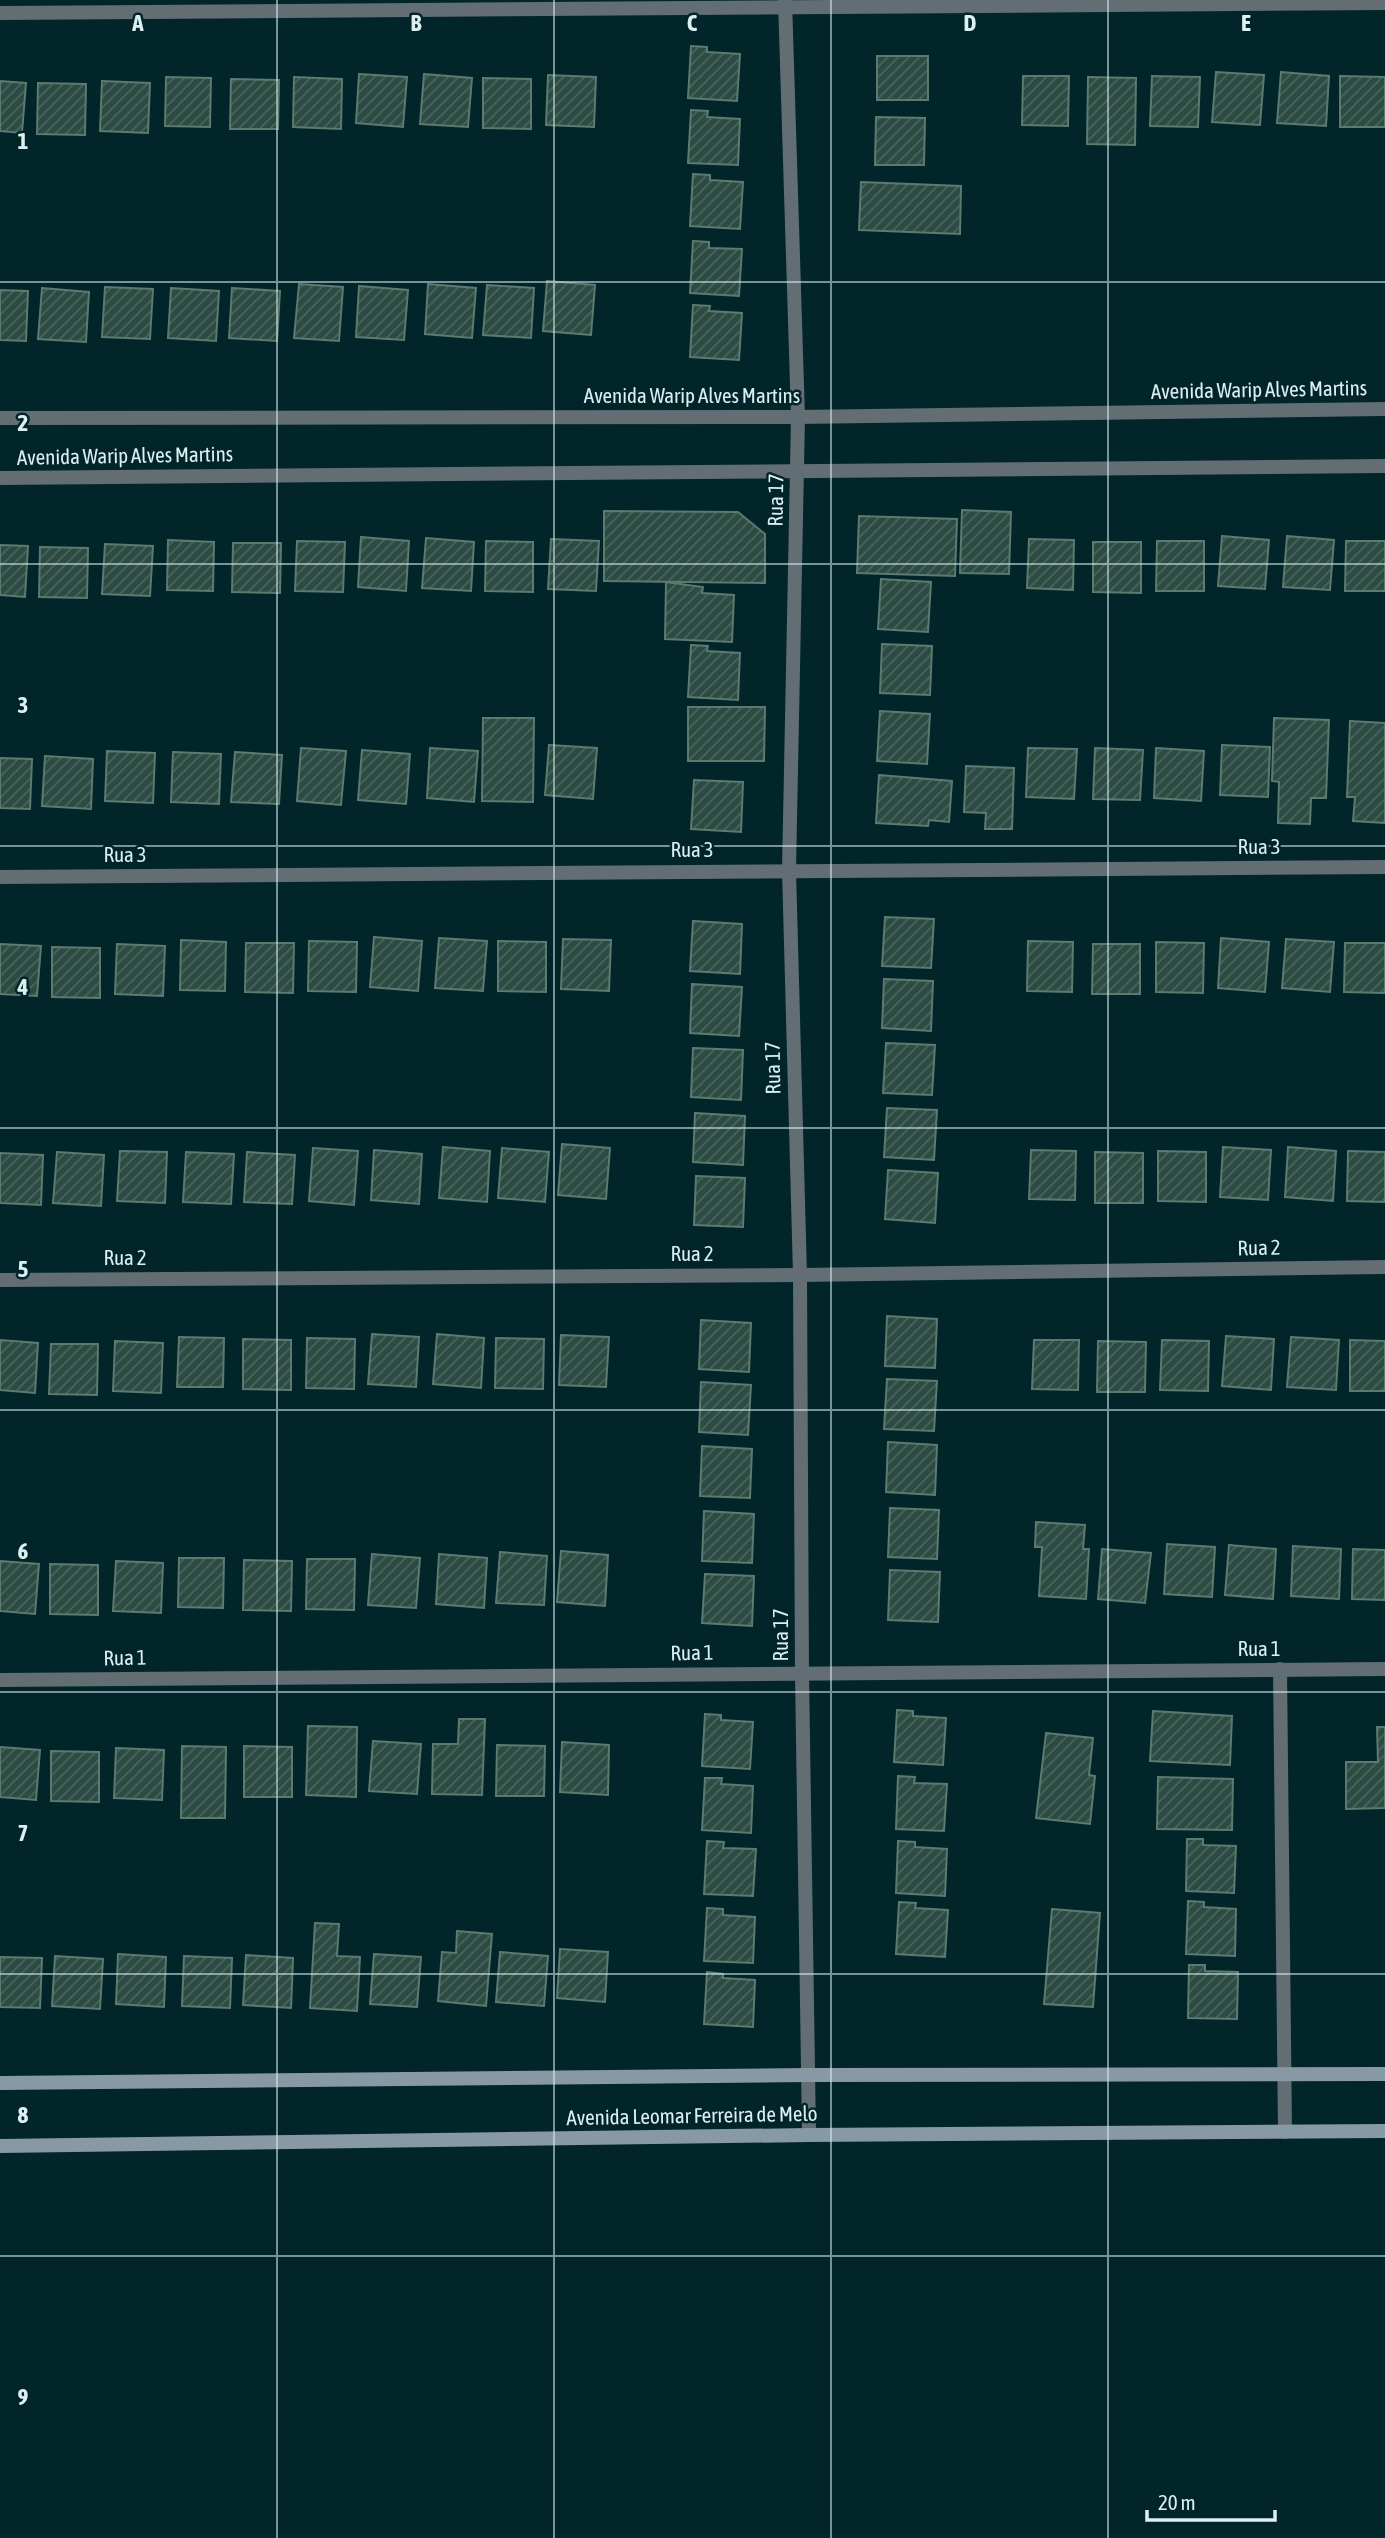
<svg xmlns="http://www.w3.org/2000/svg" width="1385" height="2538" font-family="'Asap Condensed',sans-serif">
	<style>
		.building { fill: url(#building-hatch); stroke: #5b7b71; stroke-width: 2 }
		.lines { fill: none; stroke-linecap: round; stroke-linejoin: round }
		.street { stroke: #626d74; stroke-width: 14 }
		.secondary { stroke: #8899a6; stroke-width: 14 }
		.grid { fill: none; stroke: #dceff1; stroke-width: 2; stroke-opacity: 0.55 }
		.labels { text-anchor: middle; stroke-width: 5; stroke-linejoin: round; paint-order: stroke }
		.street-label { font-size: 21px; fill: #dceff1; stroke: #012529 }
		.grid-label { font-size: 23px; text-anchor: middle; font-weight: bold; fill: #dceff1; stroke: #012529; stroke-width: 5; stroke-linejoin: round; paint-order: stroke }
	</style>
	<defs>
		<pattern id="building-hatch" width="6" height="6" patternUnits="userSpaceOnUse" patternTransform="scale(1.75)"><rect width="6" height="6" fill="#2c4b42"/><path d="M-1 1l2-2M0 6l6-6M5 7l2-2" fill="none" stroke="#4a655e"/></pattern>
	</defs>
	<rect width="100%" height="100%" fill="#012529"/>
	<g class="building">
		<polygon points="691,46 707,47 707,52 740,54 737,101 688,98"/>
		<rect x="877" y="56" width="51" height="44"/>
		<polygon points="1216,72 1264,75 1260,125 1212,122"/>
		<polygon points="1281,72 1329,76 1326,126 1277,123"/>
		<polygon points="359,74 407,77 403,127 356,123"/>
		<polygon points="424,74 472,78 468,127 420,124"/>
		<polygon points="548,75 596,77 594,127 546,125"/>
		<polygon points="1023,76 1069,76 1068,126 1022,125"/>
		<polygon points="1152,76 1200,77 1198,127 1150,126"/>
		<polygon points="1340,76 1385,77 1385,127 1340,127"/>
		<polygon points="166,77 211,78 210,127 165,126"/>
		<polygon points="294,77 342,79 341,129 293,127"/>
		<polygon points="1088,77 1136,78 1135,145 1087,144"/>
		<polygon points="483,78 531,79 531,129 483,128"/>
		<polygon points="231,79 279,80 278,129 230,129"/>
		<polygon points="0,81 26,83 22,133 0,131"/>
		<polygon points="102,81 150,83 148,133 100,131"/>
		<polygon points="38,83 86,84 85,135 37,134"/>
		<polygon points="691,110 708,111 707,117 740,119 738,165 688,163"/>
		<polygon points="876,117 925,118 924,165 875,165"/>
		<polygon points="693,174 710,175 710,180 743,182 740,229 690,226"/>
		<polygon points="861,182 961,186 960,234 859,230"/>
		<polygon points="693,241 709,242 709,248 742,249 739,296 690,293"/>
		<polygon points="547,281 595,285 591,335 543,331"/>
		<polygon points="299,284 343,287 339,341 294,338"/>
		<polygon points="428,284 476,288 472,338 425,334"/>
		<polygon points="487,285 534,288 531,338 483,335"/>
		<polygon points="359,286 408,290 404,340 356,337"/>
		<polygon points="105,287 153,289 150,339 102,337"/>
		<polygon points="42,288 89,292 86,342 38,339"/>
		<polygon points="171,288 219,291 216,341 168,338"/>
		<polygon points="232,288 280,291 277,341 229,338"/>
		<polygon points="0,290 28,291 26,341 0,340"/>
		<polygon points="693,305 710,306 709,311 742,313 739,360 690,357"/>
		<polygon points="962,510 1011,512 1009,574 960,573"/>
		<polygon points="604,511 738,512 765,534 765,583 604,581"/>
		<polygon points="859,516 957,519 955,576 857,573"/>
		<polygon points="1222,536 1269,540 1265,589 1218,586"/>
		<polygon points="1287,536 1334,540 1330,590 1283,587"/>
		<polygon points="361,537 409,541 406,591 358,587"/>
		<polygon points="426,538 474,542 471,591 422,588"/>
		<polygon points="551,539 599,541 596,591 548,589"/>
		<polygon points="1029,539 1074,540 1073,590 1027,588"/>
		<polygon points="168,540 214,542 213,591 167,590"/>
		<polygon points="297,541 345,542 343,592 295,591"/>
		<polygon points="486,541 533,542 533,592 485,591"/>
		<polygon points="1157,541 1204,541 1204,591 1156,591"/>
		<polygon points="1346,541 1385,541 1385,591 1345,591"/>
		<polygon points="1093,542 1141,542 1141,593 1093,592"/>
		<polygon points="233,543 281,543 280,593 232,592"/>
		<polygon points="105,544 153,546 150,596 102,594"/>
		<polygon points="0,545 28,546 25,597 0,595"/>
		<polygon points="40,547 88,548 87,598 39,597"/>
		<polygon points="881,579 931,582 928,632 878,629"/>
		<polygon points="666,582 703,587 702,593 734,595 732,642 665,639"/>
		<polygon points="882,644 932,646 930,695 880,693"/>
		<polygon points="691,645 708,646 707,651 740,653 738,700 688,697"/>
		<polygon points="688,707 765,707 764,761 688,761"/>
		<polygon points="880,711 930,714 927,764 877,761"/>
		<polygon points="483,718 534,718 533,802 482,801"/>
		<polygon points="1274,718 1329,720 1326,798 1311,798 1310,824 1278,823 1279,782 1272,781"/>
		<polygon points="1350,721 1385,723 1385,823 1353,821 1355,797 1347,797"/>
		<polygon points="549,745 597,748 593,799 545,795"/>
		<polygon points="1222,745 1270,747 1268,797 1220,795"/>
		<polygon points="301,748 346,751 341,805 297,801"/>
		<polygon points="430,748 478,751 474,802 427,798"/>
		<polygon points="1028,748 1077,749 1074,799 1026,797"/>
		<polygon points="1095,748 1143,750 1140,800 1093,799"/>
		<polygon points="1156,748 1204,751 1201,801 1154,798"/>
		<polygon points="362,750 410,754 406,804 358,800"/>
		<polygon points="107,751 155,753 153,803 105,801"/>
		<polygon points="173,752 221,754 219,804 171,802"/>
		<polygon points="235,752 282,755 279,804 231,802"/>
		<polygon points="45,756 93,759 91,809 42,806"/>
		<polygon points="0,758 32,759 30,809 0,808"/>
		<polygon points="966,766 1014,768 1012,829 985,829 986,813 964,812"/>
		<polygon points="879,775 952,781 949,822 929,820 928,826 876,823"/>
		<polygon points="694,780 743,782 741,832 691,829"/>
		<polygon points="885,917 934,919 931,968 882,966"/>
		<polygon points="693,921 742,924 740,974 690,971"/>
		<polygon points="374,937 422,941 418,991 370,987"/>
		<polygon points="439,938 487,941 483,991 435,988"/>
		<polygon points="1221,938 1269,942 1265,992 1218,988"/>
		<polygon points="563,939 611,940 609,991 561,989"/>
		<polygon points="1286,939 1334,942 1330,992 1282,988"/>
		<polygon points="181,940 226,942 225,991 180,990"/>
		<polygon points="309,941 357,942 356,992 308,991"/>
		<polygon points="498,941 546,942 546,992 498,991"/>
		<polygon points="1028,941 1073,942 1072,992 1027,991"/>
		<polygon points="1156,942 1204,943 1203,993 1156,992"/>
		<polygon points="246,943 294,943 293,993 245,992"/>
		<polygon points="1345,943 1385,943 1385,993 1344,992"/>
		<polygon points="0,944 41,946 37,996 0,994"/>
		<polygon points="117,944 165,946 163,996 115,994"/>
		<polygon points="1093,944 1140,944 1140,994 1092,994"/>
		<polygon points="52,947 100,948 100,998 52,997"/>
		<polygon points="884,979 933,981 931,1031 882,1028"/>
		<polygon points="692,984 742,987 739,1036 690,1033"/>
		<polygon points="886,1043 935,1045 932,1095 883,1093"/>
		<polygon points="693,1048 743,1050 741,1100 691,1097"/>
		<polygon points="887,1108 937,1110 934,1160 884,1157"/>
		<polygon points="695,1113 745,1116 743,1165 693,1162"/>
		<polygon points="562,1144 610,1148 606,1199 558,1195"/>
		<polygon points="443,1147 490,1151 487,1202 439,1198"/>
		<polygon points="1223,1147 1271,1150 1268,1200 1220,1197"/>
		<polygon points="1288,1147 1336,1151 1333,1201 1285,1197"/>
		<polygon points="313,1148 358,1151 354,1205 309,1201"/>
		<polygon points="502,1148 549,1152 545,1202 498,1198"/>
		<polygon points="374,1150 422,1154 419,1204 371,1200"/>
		<polygon points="1031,1150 1076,1151 1075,1200 1029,1199"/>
		<polygon points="120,1151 167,1152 165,1203 117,1201"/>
		<polygon points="1158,1151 1206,1152 1206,1202 1158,1201"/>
		<polygon points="1348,1151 1385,1152 1385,1202 1347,1201"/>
		<polygon points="57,1152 104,1155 101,1206 53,1203"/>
		<polygon points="186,1152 234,1154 231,1204 183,1202"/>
		<polygon points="247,1152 295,1155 292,1204 244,1202"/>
		<polygon points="1095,1152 1143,1153 1143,1203 1095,1203"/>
		<polygon points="0,1153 43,1155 41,1205 0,1203"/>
		<polygon points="888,1170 938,1173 935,1223 885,1219"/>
		<polygon points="696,1176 745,1178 743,1227 694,1225"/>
		<polygon points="887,1316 937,1319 935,1368 885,1366"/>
		<polygon points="701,1320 751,1323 749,1372 699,1369"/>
		<polygon points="372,1334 419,1337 416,1387 368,1384"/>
		<polygon points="437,1334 484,1338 481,1388 433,1384"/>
		<polygon points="561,1335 609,1337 606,1387 559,1385"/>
		<polygon points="1226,1336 1274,1339 1271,1390 1222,1386"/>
		<polygon points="179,1337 224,1338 223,1387 177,1387"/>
		<polygon points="1291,1337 1339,1340 1336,1390 1287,1387"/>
		<polygon points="307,1338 355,1339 354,1389 306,1388"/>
		<polygon points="496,1338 544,1339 543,1389 495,1388"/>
		<polygon points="243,1339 291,1340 291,1390 243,1389"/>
		<polygon points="0,1340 38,1343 35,1393 0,1390"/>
		<polygon points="1034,1340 1079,1340 1078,1390 1032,1389"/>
		<polygon points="1162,1340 1209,1341 1208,1391 1160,1390"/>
		<polygon points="1350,1340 1385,1341 1385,1391 1350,1391"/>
		<polygon points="115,1341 163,1343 161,1393 113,1391"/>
		<polygon points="1098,1341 1146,1342 1145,1392 1097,1392"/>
		<polygon points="51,1344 98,1344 97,1395 49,1394"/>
		<polygon points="887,1379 937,1381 934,1431 884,1429"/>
		<polygon points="701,1382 751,1385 748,1435 699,1432"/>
		<polygon points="888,1442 937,1445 935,1495 886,1492"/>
		<polygon points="702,1446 752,1449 750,1498 700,1496"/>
		<polygon points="890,1508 939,1510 937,1559 888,1557"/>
		<polygon points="704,1511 754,1514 752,1563 702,1561"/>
		<polygon points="1036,1522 1085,1525 1083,1549 1089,1549 1086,1599 1039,1596 1042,1547 1035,1547"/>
		<polygon points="1167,1544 1215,1547 1212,1597 1164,1594"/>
		<polygon points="1229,1545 1276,1549 1273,1599 1225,1595"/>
		<polygon points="1293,1546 1341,1549 1339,1599 1291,1596"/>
		<polygon points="1102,1549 1151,1553 1145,1603 1098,1599"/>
		<polygon points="1353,1549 1385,1550 1385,1600 1352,1599"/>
		<polygon points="561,1551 608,1555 605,1606 557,1602"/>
		<polygon points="500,1552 547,1556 544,1605 496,1603"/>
		<polygon points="372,1554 420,1558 416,1608 368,1605"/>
		<polygon points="439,1554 487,1558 484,1608 436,1604"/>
		<polygon points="179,1558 224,1558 223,1608 178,1607"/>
		<polygon points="307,1559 355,1559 354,1610 306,1609"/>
		<polygon points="244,1560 292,1561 291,1611 243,1610"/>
		<polygon points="0,1561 39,1564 35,1614 0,1611"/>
		<polygon points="116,1561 163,1563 161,1613 113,1611"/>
		<polygon points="50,1564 98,1565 98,1615 50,1614"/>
		<polygon points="890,1570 940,1572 938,1622 888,1620"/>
		<polygon points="705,1574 754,1576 752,1626 702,1623"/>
		<polygon points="897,1710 913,1711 913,1716 946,1718 943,1765 894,1762"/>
		<polygon points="1153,1711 1232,1716 1230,1765 1150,1761"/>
		<polygon points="705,1714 721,1715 721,1720 753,1722 750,1769 702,1766"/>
		<polygon points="459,1719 485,1719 482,1795 432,1794 433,1744 458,1744"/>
		<polygon points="308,1726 357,1727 356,1797 306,1795"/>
		<polygon points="1377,1727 1385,1727 1385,1808 1346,1809 1346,1762 1378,1762"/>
		<polygon points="1046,1733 1093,1738 1089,1775 1095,1776 1090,1824 1036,1818"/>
		<polygon points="373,1741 421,1744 417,1794 369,1791"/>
		<polygon points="562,1742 609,1745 608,1795 560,1792"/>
		<polygon points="497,1745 545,1746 544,1796 496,1796"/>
		<polygon points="182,1746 226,1747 225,1818 181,1818"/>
		<polygon points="244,1746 292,1747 292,1797 244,1797"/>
		<polygon points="0,1747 40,1750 36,1800 0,1797"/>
		<polygon points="116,1748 164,1750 162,1800 114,1798"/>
		<polygon points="51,1751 99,1752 99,1802 51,1801"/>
		<polygon points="898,1776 915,1777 914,1783 947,1784 944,1831 896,1829"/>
		<polygon points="1158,1777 1233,1779 1232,1830 1157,1829"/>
		<polygon points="705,1778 722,1778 721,1784 753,1786 751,1833 702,1830"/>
		<polygon points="1187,1839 1203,1839 1203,1845 1236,1846 1234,1893 1186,1891"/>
		<polygon points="707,1841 724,1842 723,1848 756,1849 753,1896 704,1894"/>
		<polygon points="898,1841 915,1842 915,1847 947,1849 945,1896 896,1893"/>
		<polygon points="1188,1901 1204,1902 1204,1907 1236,1909 1235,1956 1186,1954"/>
		<polygon points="899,1902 916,1903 915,1908 948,1910 945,1957 896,1954"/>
		<polygon points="707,1908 723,1909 723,1915 755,1917 753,1963 704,1961"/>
		<polygon points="1052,1909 1100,1913 1093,2007 1044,2004"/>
		<polygon points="315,1923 339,1924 337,1956 360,1957 357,2011 310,2008"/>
		<polygon points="457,1931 492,1934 486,2006 438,2001 442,1952 456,1953"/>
		<polygon points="560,1949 608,1952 605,2002 557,1998"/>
		<polygon points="500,1952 548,1956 544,2006 496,2002"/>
		<polygon points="118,1954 166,1957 164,2007 116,2004"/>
		<polygon points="374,1954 421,1957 417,2007 370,2004"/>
		<polygon points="246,1955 293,1958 291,2008 243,2005"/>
		<polygon points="55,1956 103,1959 100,2009 52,2006"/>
		<polygon points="184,1956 232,1958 230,2008 182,2006"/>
		<polygon points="0,1957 42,1958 40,2008 0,2007"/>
		<polygon points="1189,1965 1205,1965 1205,1971 1238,1972 1237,2019 1188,2018"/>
		<polygon points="707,1972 723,1974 723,1978 755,1980 753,2027 704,2024"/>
	</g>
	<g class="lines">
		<g class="street">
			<polyline points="785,0 798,417 789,870 800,1275 802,1673 809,2135"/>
			<polyline points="0,13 1385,3"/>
			<polyline points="0,418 798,417 1385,409"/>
			<polyline points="0,478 1385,466"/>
			<polyline points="0,877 1385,867"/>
			<polyline points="0,1280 800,1275 1385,1267"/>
			<polyline points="1280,1669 1285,2132"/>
			<polyline points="0,1680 1385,1669"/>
		</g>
		<g class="secondary">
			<polyline points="0,2083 808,2075 1385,2074"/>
			<polyline points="0,2146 809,2135 1385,2131"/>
		</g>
	</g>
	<path class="grid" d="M277,0V2538M554,0V2538M831,0V2538M1108,0V2538M0,282H1385M0,564H1385M0,846H1385M0,1128H1385M0,1410H1385M0,1692H1385M0,1974H1385M0,2256H1385"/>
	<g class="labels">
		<g class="street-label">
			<text transform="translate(1259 390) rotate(-1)" y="7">Avenida Warip Alves Martins</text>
			<text x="692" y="403">Avenida Warip Alves Martins</text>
			<text transform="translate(125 456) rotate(-1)" y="7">Avenida Warip Alves Martins</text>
			<text transform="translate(776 500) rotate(-89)" y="7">Rua 17</text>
			<text x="1259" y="854">Rua 3</text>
			<text x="692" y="857">Rua 3</text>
			<text x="125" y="862">Rua 3</text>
			<text transform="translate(773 1068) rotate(-91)" y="7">Rua 17</text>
			<text transform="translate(1259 1248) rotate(-1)" y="7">Rua 2</text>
			<text x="692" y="1261">Rua 2</text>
			<text x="125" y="1265">Rua 2</text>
			<text transform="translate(781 1635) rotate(-90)" y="7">Rua 17</text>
			<text x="1259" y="1656">Rua 1</text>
			<text transform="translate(692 1653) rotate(-1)" y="7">Rua 1</text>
			<text transform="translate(125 1658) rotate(-1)" y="7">Rua 1</text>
			<text transform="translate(692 2116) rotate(-1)" y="7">Avenida Leomar Ferreira de Melo</text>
		</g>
	</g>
	<g class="grid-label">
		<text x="138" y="31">A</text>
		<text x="416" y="31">B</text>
		<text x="692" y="31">C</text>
		<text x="970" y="31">D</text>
		<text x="1246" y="31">E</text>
		<text x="23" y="149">1</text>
		<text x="23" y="431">2</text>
		<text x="23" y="713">3</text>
		<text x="23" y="995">4</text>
		<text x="23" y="1277">5</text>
		<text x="23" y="1559">6</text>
		<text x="23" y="1841">7</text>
		<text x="23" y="2123">8</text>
		<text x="23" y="2405">9</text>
	</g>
	<path d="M1147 2510v10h128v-10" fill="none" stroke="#dceff1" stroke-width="3.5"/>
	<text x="1158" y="2510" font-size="21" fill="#dceff1" stroke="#012529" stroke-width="5" paint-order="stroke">20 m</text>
</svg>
